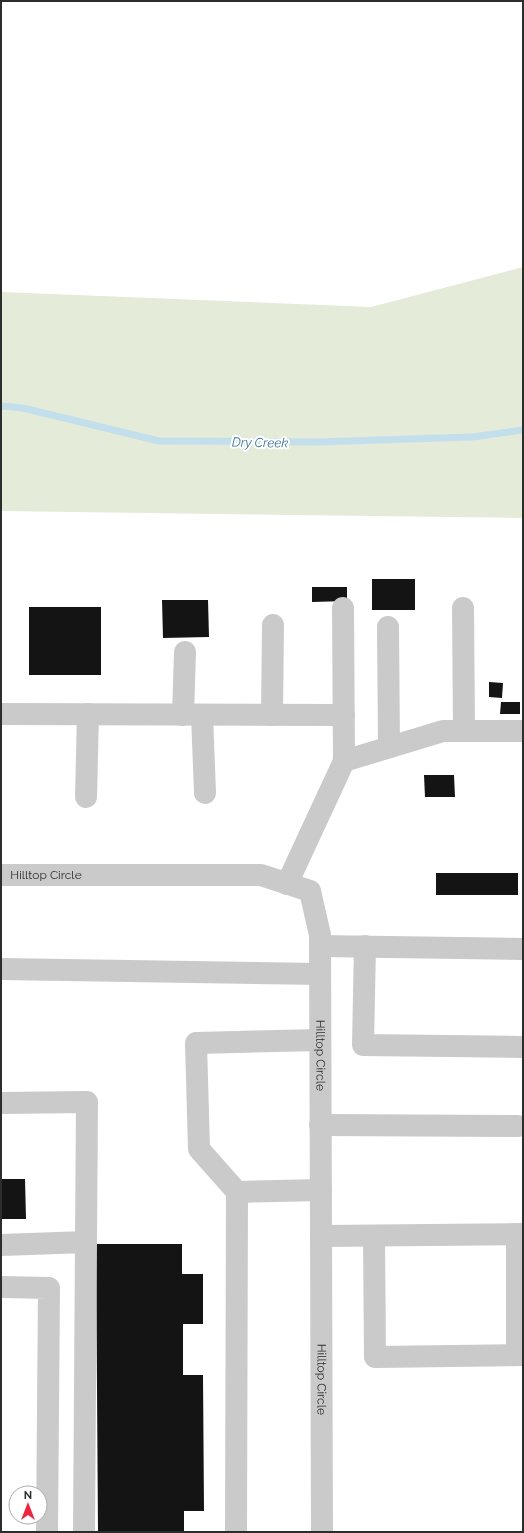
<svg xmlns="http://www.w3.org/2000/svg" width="524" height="1533" font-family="Raleway,sans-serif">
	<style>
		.green { fill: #e4ebd9 }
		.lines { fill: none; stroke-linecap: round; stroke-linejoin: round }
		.stream { stroke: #c4dfec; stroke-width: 7 }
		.building { fill: #141414 }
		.minor { stroke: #cacaca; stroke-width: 22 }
		.labels { text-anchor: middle; stroke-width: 4; stroke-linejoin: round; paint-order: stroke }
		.street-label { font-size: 12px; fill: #2d2d2d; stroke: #fff }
		.water-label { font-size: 13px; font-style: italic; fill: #387492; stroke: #fff }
	</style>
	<rect width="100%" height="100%" fill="#fff"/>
	<polygon class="green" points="523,267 523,518 1,511 1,292 371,307"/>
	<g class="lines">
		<polyline class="stream" points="1,406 23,408 159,441 317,442 472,437 523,430"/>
	</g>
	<g class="building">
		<rect x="372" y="579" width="43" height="31"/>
		<polygon points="312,587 347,587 347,601 312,602"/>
		<polygon points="162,600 208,600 209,637 163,638"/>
		<rect x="29" y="607" width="72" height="68"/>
		<polygon points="489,682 503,683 502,698 489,697"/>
		<polygon points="501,702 520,702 520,714 500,714"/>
		<polygon points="424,775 454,775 455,797 425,797"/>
		<rect x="436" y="873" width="82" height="22"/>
		<polygon points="1,1179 25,1179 26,1219 1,1219"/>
		<polygon points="96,1244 182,1244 182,1274 203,1274 203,1324 183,1324 183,1375 203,1375 204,1511 184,1511 184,1532 98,1532"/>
	</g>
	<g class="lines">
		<g class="minor">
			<polyline points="343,608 344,761"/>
			<polyline points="463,608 464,731"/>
			<polyline points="388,627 389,747"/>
			<polyline points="1,714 344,715"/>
			<polyline points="183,715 185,652"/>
			<polyline points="202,715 205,793"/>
			<polyline points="272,715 273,625"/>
			<polyline points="86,797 88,714"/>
			<path id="s1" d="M1,875H261L310,891L320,935L322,1532"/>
			<polyline points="287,884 344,761 443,731 523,731"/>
			<polyline points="320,946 523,949"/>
			<polyline points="365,946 363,1045 523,1047"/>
			<polyline points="1,969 320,974"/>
			<polyline points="1,1103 87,1102 86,1242"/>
			<polyline points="320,1125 518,1126"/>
			<polyline points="237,1192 199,1149 196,1043 320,1040"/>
			<polyline points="517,1234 517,1355"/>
			<polyline points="321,1236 523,1234"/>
			<polyline points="374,1236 375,1357 523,1355"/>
			<polyline points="1,1245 86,1242 84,1532"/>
			<polyline points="1,1287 49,1288 47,1532"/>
			<polyline points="236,1532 237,1192 321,1190"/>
		</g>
	</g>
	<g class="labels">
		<g class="street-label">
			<text dy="4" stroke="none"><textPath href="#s1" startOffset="45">Hilltop Circle</textPath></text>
			<text dy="4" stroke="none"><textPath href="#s1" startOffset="477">Hilltop Circle</textPath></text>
			<text dy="4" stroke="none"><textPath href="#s1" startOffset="801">Hilltop Circle</textPath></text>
		</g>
		<g class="water-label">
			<text transform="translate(260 442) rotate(1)" y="5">Dry Creek</text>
		</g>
	</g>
	<rect width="524" height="1533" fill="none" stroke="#2d2d2d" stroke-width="4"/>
	<g transform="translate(28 1505)"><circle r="19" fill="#ffffff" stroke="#ababab"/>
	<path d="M0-3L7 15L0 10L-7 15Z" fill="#ed2540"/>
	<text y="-6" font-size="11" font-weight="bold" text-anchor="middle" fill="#2d2d2d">N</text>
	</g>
</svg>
